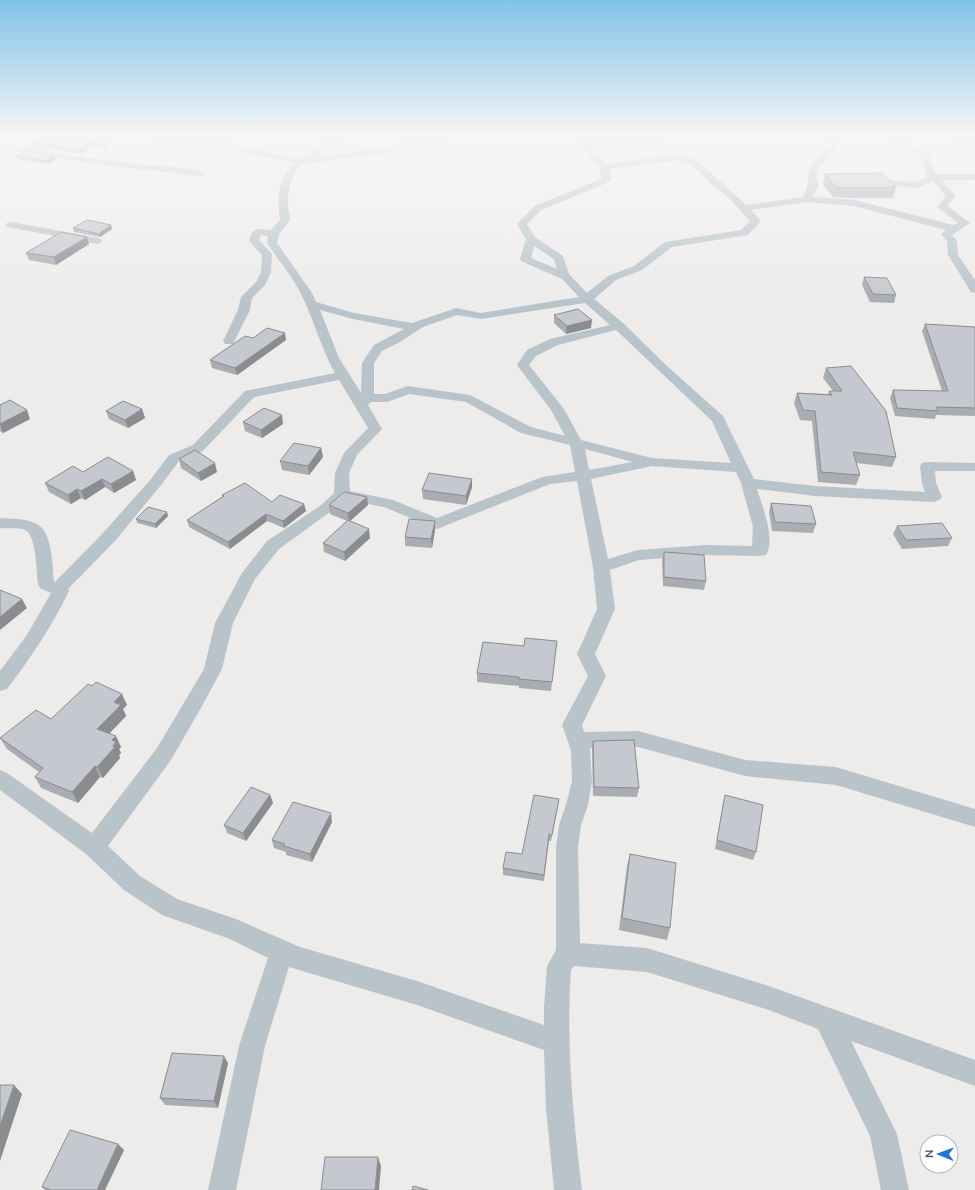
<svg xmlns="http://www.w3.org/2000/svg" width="975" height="1190" font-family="Mulish,sans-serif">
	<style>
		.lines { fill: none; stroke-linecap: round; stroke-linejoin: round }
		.minor { fill: #b9c3ca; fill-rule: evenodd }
		.wall { fill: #a9acb1 }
		.shaded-wall { fill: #8a8c90 }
		.building { fill: #c5c8ce; stroke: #8a8c90 }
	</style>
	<rect width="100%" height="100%" fill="#eeebeb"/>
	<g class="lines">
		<g class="minor">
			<path d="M149,137H173L231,143L297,159L311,153L322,143L336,137H346L328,147L317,157L387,147L436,137H451L447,139L387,153L301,164C287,183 286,197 290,220L279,234L277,243L312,293L316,302L354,313L412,323L456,308L481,313L579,297L562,279L521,261L520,259L526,239L517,224L535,206L601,179L600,167L584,149L581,140L575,139L574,137H587L591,144L615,139L665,137L664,139L646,143H615L593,148L606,164L670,155L684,156L699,162L746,205L803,197C810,185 806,183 809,171C810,164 824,150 830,148L827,137H835L839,149L830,154L817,170L818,187L813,197L854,200L954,225L958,223L937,207L946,196L933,181L917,188L886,185L884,183L889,180L916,182L928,177L926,173L921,156L886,137H896L928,153L936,174H975V180H941L956,196L947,206L970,223L952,235L957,241L958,255L975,280V293L971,292L948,255L947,241L941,234L946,230L854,206L807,202L751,210L761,221L748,235L672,247L642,270L616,280L594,299L623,323L667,366L723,416L754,479L815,486L925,492L922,483L920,466L922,463L927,462L975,463V471H935L936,483L942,497L939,500L934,502L815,496L757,489C762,506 776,538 766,555L760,556L705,555L639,560L610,570L615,609L595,654L606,676L582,725L584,732L638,731L745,760L836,767L975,809V827L836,785L745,776L638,747L590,748L592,781L588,805L581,825L578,847L580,943L647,948L766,985L975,1060V1086L851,1041L897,1134L909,1190H881L870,1136L818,1029L766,1009L647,972L574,966L571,970C566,1044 573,1117 582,1190H554L546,1108L544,1050L417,1005L289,967L265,1046L236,1190H208L239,1046L268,958L230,939L162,915L124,890L86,854L0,790V770L7,773L92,833L157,748L188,696L204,669L215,623L242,573L267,541L320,506L334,493L335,473L344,453L368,428L339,380L254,397L203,451L179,461L161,485L115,541L68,589L69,591C52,626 31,658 7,689L0,691V671L27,635L51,593L40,588L38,584C36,572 37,536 25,530C18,527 7,529 0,528V518C11,519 24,518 35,523C53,530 52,565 54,581L55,582L103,533L151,479L169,455L193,445L245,391L335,373C321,348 314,320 301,294C292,276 278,260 267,243L268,236L261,235L259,240L272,254L271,272L265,285L252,298L250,310L233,344H225L223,341L238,310L241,297L256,282L261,272L262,255L249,241L252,232L257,229L271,230L280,220C277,196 278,182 293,163L231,149L153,139ZM670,161H680L693,166L713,186L728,197L750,221L741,230L665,242L634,266L608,276L587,293L569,274L563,256L535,237L527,224L541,210L609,182L611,180L609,169ZM534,246L554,259L557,269L531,258ZM585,303L610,325L550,339L527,350L517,365L551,410L565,436L531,427L470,395L408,386L385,394H374V363L382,351L400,342L423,327L457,315L481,319ZM320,310L353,319L404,329L374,345L362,363L361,393L339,358ZM616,330L712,421L731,463L652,458L581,440L564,409L529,365L536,356L558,345ZM409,394L466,402L521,433L570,445L575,472L542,477L437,518L393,500L350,491L349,473L357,455L382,429L368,405L371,402H387ZM585,449L633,462L589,470ZM652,466L736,472L741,483L753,527L752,546L705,545L638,550L608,559L591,479ZM577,481L593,567L597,609L577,654L588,676L562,725L571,750L572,781L566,805L559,825L556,847V950L547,966L544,1007V1025L417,981L300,947L236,919L177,899L140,876L108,846L171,760L202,706L222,669L233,623L255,579L279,549L330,512L345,500L384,507L437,529L550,484Z"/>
			<polygon points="951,137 961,137 975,145 975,152"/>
			<path d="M0,143C53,152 106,162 160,166C170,167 201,168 207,174C203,179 178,173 169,172C112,168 56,157 0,149Z"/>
			<polygon points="11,222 98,238 103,241 98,244 7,227 6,225 7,223"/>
		</g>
	</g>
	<g class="wall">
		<polygon points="47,137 108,137 107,149 92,147 80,154 35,147 34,142"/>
		<polygon points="16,156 56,159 47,164 18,159"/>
		<polygon points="825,174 896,187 893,198 852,198 833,197 823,184"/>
		<polygon points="111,225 112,229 100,237 74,232 73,228"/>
		<polygon points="89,244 56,265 29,260 26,253"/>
		<polygon points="864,277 896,295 894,303 870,302 862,285"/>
		<polygon points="554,315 591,328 566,334 554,323"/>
		<polygon points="925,324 975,327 975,416 936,415 935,419 895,416 890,398 893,390 942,391 922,331"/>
		<polygon points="253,338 286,340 237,375 212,368 210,360"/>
		<polygon points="826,368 896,457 892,467 856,463 860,475 856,485 818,482 812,421 800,420 794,403 797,393 828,394 829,391 833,391 823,378"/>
		<polygon points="0,405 30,419 3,433 0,431"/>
		<polygon points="142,409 145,418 128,428 109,419 106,411"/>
		<polygon points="243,422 283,424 262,438 245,431"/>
		<polygon points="321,448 323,457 309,475 282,470 280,461"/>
		<polygon points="179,459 217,472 201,481 181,468"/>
		<polygon points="133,471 136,480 114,493 105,487 85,500 81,498 71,504 49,492 45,483 83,472"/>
		<polygon points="472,487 466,505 423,499 422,490"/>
		<polygon points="222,495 272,502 304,504 306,511 284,528 267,521 230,549 189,527 187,520 223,496"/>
		<polygon points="771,503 816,524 813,533 772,531 769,512"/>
		<polygon points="329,505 368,505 350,521 370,538 345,561 324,552 323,543 347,521 330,514"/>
		<polygon points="168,516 156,528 137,523 136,519"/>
		<polygon points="897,526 952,538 948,546 902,549 893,534"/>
		<polygon points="435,530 432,548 405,546 405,537"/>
		<polygon points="664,552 706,581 704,590 663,586 662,560"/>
		<polygon points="557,641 551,691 519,688 519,686 477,682 477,673 524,646"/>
		<polygon points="127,705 123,709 126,716 109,734 121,747 119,749 121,753 119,755 120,758 103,778 100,777 78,803 41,788 35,777 39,772 7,749 0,738 51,719"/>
		<polygon points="593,741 639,788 637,797 593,796 592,749"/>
		<polygon points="270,795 273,803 246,841 227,833 224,825"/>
		<polygon points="725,795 756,852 753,860 715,849 723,803"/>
		<polygon points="559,799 551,841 549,841 544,881 503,875 503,868 522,854"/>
		<polygon points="332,822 312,862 286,855 286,852 274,848 272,840"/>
		<polygon points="630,854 670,928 667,940 619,930 627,866"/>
		<polygon points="228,1063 218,1108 165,1105 160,1098"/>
		<polygon points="124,1150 105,1190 45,1190 42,1187"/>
	</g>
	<g class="shaded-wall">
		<polygon points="106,137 108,137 107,149 106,145"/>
		<polygon points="91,143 92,147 80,154 78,150"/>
		<polygon points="55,156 56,159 47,164 46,161"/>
		<polygon points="111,225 112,229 100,237 99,234"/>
		<polygon points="87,237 89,244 56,265 54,257"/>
		<polygon points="592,320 591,328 566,334 567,326"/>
		<polygon points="285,333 286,340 237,375 235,368"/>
		<polygon points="142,409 145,418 128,428 125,420"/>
		<polygon points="27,410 30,419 3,433 0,424"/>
		<polygon points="282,415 283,424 262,438 261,430"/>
		<polygon points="321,448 323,457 309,475 308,466"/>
		<polygon points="215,463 217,472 201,481 198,473"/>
		<polygon points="133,471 136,480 114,493 111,484"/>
		<polygon points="102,479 105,487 85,500 81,491"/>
		<polygon points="472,479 472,487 466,505 466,496"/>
		<polygon points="77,489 81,498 71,504 68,495"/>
		<polygon points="367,497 368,505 349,522 348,513"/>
		<polygon points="304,504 306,511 284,528 283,521"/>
		<polygon points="167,512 168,516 156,528 155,524"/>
		<polygon points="266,514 267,521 230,549 228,542"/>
		<polygon points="435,521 435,530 432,548 431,539"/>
		<polygon points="369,529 370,538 345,561 344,552"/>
		<polygon points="22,599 27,608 0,630 0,617"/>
		<polygon points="122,694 127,705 123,709 126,716 103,740 97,729 114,702"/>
		<polygon points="116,736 121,747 119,749 121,753 119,755 120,758 103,778 97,767 113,746 112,740"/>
		<polygon points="95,766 100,777 78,803 72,792"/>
		<polygon points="270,795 273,803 246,841 243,833"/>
		<polygon points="559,799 558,806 551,841 552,835"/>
		<polygon points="331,813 332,822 312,862 310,854"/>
		<polygon points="224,1056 228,1063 218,1108 214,1101"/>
		<polygon points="14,1085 22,1094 0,1161 0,1126"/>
		<polygon points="118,1144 124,1150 105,1190 97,1190"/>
		<polygon points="378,1157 381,1166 379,1190 375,1190"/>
	</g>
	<g class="building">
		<polygon points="47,137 106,137 106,145 91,143 78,150 34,142"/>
		<polygon points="26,151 55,156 46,161 16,156"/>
		<polygon points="882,173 896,187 855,188 836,187 825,174"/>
		<polygon points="87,220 111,225 99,234 73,228"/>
		<polygon points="61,232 87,237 54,257 26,253"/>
		<polygon points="864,277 887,278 896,295 873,294"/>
		<polygon points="578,309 592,320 567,326 554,315"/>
		<polygon points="925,324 975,327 975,408 936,407 938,411 897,408 893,390 948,391"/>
		<polygon points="267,328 285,333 235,368 210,360 245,336 253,338"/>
		<polygon points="851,366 886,411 896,457 853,452 860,475 821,472 815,411 803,410 797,393 832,395 829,391 842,391 826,368"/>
		<polygon points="10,400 27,410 0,424 0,405"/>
		<polygon points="123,401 142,409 125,420 106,411"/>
		<polygon points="264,408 282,415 261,430 243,422"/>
		<polygon points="294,443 321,448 308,466 280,461"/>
		<polygon points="195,450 215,463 198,473 179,459"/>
		<polygon points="108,457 133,471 111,484 102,479 81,491 77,489 68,495 45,483 73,466 83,472"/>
		<polygon points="429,473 472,479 466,496 422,490"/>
		<polygon points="245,483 272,502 280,495 304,504 283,521 266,514 228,542 187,520 224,496 222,495"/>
		<polygon points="344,492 367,497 348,513 329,505"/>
		<polygon points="771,503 811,506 816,524 775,522"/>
		<polygon points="148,507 167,512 155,524 136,519"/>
		<polygon points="409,519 435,521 431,539 405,537"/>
		<polygon points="348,520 369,529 344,552 323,543"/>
		<polygon points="942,523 952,538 906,540 897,526"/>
		<polygon points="664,552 704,555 706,581 664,577"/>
		<polygon points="0,590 22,599 0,617"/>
		<polygon points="525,638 557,641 552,682 519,679 519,677 477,673 483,642 524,646"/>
		<polygon points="96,682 122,694 114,702 121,705 97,729 116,736 112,740 116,742 113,746 115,747 97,767 95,766 72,792 35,777 43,768 0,738 36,710 51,719 88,684 92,686"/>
		<polygon points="634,740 639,788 594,787 593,741"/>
		<polygon points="251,787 270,795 243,833 224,825"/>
		<polygon points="534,795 559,799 552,835 549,834 544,875 503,868 506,852 522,854"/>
		<polygon points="725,795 763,805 756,852 717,840"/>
		<polygon points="293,802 331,813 310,854 284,846 285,844 272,840"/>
		<polygon points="630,854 676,863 670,928 622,918"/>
		<polygon points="172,1053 224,1056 214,1101 160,1098"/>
		<polygon points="0,1085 14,1085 0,1126"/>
		<polygon points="70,1130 118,1144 97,1190 51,1190 42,1187"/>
		<polygon points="325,1157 378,1157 375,1190 321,1190"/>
		<polygon points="413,1186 428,1190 412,1190"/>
	</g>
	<linearGradient id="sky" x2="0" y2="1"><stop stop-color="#81c2e8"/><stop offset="0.45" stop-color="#f7f6f6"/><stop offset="1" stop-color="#f7f6f6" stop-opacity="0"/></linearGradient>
	<rect width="975" height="303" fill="url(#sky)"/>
	<g transform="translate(939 1154) rotate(271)"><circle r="19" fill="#ffffff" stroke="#b4b9bc"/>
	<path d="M0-3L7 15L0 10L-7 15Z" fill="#2076d3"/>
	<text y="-6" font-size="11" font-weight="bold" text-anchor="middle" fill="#444f57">N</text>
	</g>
</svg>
